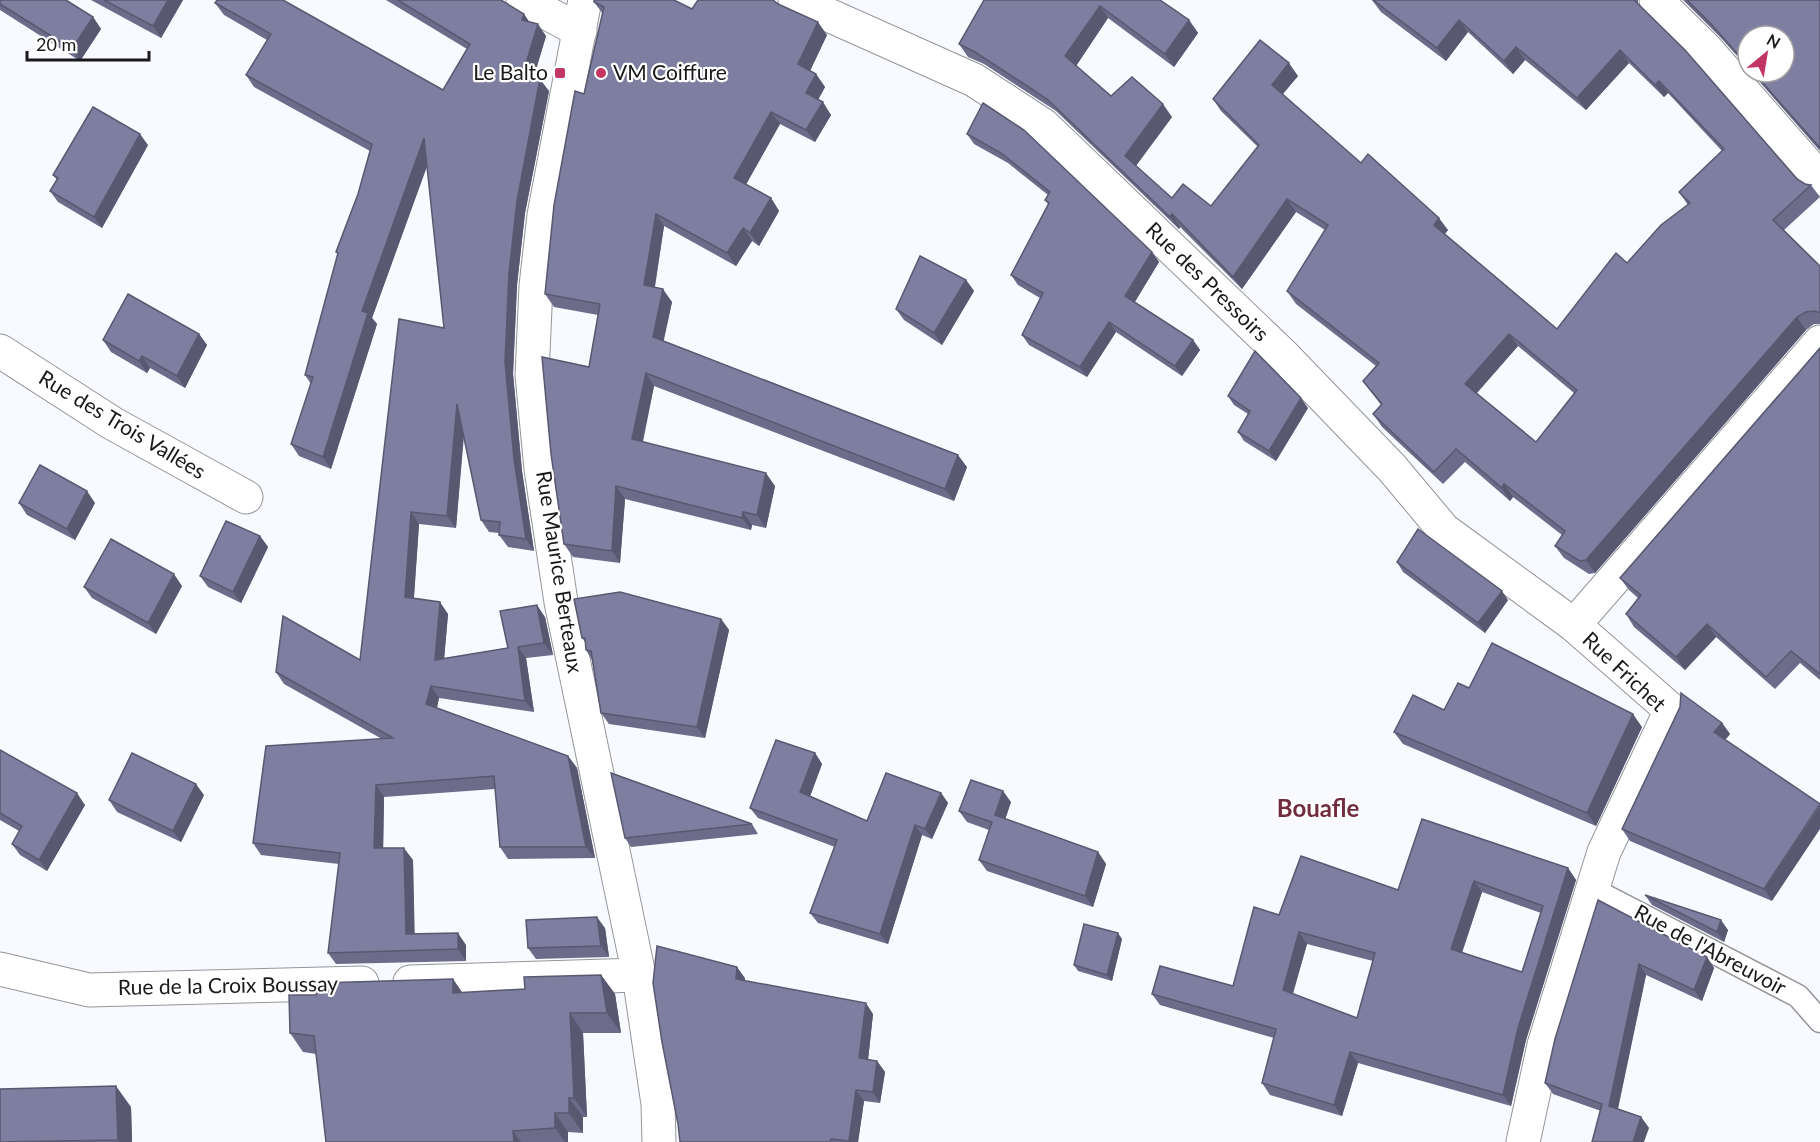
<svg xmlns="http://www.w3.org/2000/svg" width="1820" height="1142" font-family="Lato,sans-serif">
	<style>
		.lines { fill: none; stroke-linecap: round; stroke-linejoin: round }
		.service-casing { stroke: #939599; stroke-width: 25 }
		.minor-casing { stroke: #939599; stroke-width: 35 }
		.service { stroke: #fff; stroke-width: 22 }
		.minor { stroke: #fff; stroke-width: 33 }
		.wall { fill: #6c6c8a; fill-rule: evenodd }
		.shaded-wall { fill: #585870 }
		.building { fill: #7d7ea0; stroke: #585870; stroke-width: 1.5; fill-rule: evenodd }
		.poi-dot { fill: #c33562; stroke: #fff; stroke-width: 2 }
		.labels { text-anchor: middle; stroke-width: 4.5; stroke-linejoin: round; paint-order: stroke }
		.poi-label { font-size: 21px; fill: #19191b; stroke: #fff; text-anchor: end }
		.street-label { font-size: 21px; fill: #19191b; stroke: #fff }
		.quarter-label { font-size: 24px; font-weight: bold; fill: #722c3f; stroke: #fff }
	</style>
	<rect width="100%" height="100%" fill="#f8faff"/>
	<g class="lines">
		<defs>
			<polyline id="service" points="1592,889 1798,996 1820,1021"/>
			<g id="minor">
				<polyline points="523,0 580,31"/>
				<polyline points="585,0 544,215 536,286 532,375 541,469 561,602 639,975 658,1104 659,1142"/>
				<polyline points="795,0 974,80 1043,125 1283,355 1392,468 1444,530 1574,625 1671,710 1604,852 1544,1045 1523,1142"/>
				<polyline points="1656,0 1707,50 1820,179"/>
				<polyline points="0,351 112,423 246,497"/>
				<polyline points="1574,625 1820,342"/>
				<polyline points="0,969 89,990 362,983"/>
				<polyline points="410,982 639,975"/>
			</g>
		</defs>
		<use href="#service" class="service-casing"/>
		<use href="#minor" class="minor-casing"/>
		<use href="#service" class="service"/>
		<use href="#minor" class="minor"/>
	</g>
	<g class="wall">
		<polygon points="0,0 93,17 101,29 80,61 0,10"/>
		<polygon points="91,0 183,0 161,38"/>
		<polygon points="386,0 502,0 502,1 524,14 529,22 546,36 534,77 549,91 525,213 517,285 513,374 522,471 534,551 508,547 499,535 499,533 489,532 481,520 464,436 456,528 419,524 414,598 448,614 444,659 508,648 545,617 553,655 526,658 534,712 439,698 437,708 568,756 577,768 595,858 508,859 500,847 495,789 384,797 383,848 413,860 414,934 466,945 466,961 336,964 328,953 339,864 261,855 253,843 382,739 284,684 276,672 360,660 444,328 427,165 372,318 377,324 331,469 299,456 291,444 311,384 305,375 338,254 336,252 358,194 370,151 254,87 246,75 267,40 224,15 215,3 443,90 467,49"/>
		<path d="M984,0H1160L1189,20L1198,33L1174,67L1108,18L1076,66L1111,96L1172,117L1136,166L1172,198L1211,206L1258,147L1221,111L1213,99L1298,76L1283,94L1361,163L1448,230L1445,234L1557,329L1688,205L1679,192L1722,151L1668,93L1664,97L1629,63L1586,110L1525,60L1513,74L1468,32L1446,61L1381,12L1372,0H1638V5L1797,179L1805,184L1811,185L1820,197L1784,230L1820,266V324H1814L1806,330L1595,573L1589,574L1564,558L1555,546L1562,535L1513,497L1510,501L1465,462L1443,484L1382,427L1373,414L1381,405L1363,381L1376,366L1296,304L1287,291L1325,230L1296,212L1242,289L1180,227L1179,229L1056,111L984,64L968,57L959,44ZM1518,346L1574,393L1536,442L1477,393Z"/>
		<polygon points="1683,0 1820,0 1820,151 1751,72 1784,72 1748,36 1748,68 1721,38"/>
		<polygon points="594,2 692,9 776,3 827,35 810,71 816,74 825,87 818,100 831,115 815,142 780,124 746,184 771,198 779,211 759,246 752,241 736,266 664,226 655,287 672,302 663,341 967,467 954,501 654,386 643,442 775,486 766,528 752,525 751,530 625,499 620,563 573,557 564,544 589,367 598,315 554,307 545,294 584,94 603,14"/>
		<polygon points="983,103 1152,252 1159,262 1135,302 1193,340 1200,350 1182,376 1116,332 1087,377 1029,345 1022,335 1040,298 1018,285 1011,275 1048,204 1045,200 1048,195 1008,163 974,144 967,134"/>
		<polygon points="148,145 102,228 58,202 50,191 57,180 53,175"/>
		<polygon points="966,280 974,291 942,345 904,320 896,309"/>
		<polygon points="199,334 207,345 185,388 150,368 147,373 111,352 103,340"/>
		<polygon points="1820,348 1820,680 1800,663 1775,689 1716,637 1685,670 1634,627 1626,614 1638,598 1629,590 1620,578"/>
		<polygon points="1228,396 1308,408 1276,461 1244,441 1238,432 1248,414 1234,405"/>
		<polygon points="19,503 95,503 75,540 27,515"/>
		<polygon points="260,536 268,547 241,603 208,587 200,576"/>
		<polygon points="1397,562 1508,600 1485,633 1403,572"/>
		<polygon points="182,586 156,634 92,598 84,587"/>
		<polygon points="721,619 729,630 705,738 609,724 601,713 592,660 586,650 585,642 582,638"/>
		<polygon points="1469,688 1642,727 1596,826 1403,744 1394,732 1444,710"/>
		<polygon points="1722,723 1730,734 1725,740 1772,901 1630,841 1622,829"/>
		<polygon points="0,750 85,805 47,871 20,855 12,844 19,831 0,820"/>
		<polygon points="815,753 822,764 810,796 867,821 941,793 948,803 932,839 922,835 888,944 818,923 810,913 835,847 758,818 750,808"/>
		<polygon points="204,795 181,842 117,812 109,800"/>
		<polygon points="1011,802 1005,819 1098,852 1106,864 1093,907 987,871 979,860 989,830 967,822 959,811"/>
		<polygon points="752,824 758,834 631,847 625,838"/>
		<path d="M1568,868L1576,880L1526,1040L1511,1106L1358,1063L1342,1116L1270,1095L1262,1083L1274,1038L1160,1005L1152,994L1233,986L1279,915L1398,890ZM1482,892L1541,913L1522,972L1462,953ZM1307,944L1373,961L1357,1018L1293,994Z"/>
		<polygon points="1645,895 1728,930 1724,942 1652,905"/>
		<polygon points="1598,900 1707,957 1714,968 1702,1001 1646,975 1618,1109 1641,1117 1649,1128 1553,1094 1545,1083"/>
		<polygon points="605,928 609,957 536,959 528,948"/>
		<polygon points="1122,939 1112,981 1078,971 1074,965"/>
		<polygon points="601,975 615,994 621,1033 583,1033 587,1117 583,1117 583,1133 568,1132 568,1142 326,1142 316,1054 303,1052 290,1033 316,995 453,979 462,993 525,989"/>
		<polygon points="745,978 745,981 873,1014 868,1060 877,1061 885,1072 880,1103 864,1101 858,1142 680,1142"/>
		<polygon points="131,1107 132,1142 0,1142"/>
	</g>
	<g class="shaded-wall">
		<polygon points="168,0 183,0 161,38 153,26"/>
		<polygon points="1100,6 1108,18 1074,69 1065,56"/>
		<polygon points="524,14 532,26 522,20"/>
		<polygon points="93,17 101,29 80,61 72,49"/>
		<polygon points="1189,20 1198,33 1174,67 1165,54"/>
		<polygon points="1459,20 1468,32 1446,61 1437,48"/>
		<polygon points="818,22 827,35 807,77 798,64"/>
		<polygon points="538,24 546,36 531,85 523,73"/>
		<polygon points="1516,47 1525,60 1513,74 1504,61"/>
		<polygon points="1620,50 1629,63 1586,110 1577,98"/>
		<polygon points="1289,63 1298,76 1280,97 1272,85"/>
		<polygon points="816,74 825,87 815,105 806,93"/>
		<polygon points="540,79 549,91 525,213 517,285 513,374 522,471 534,551 526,539 514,459 505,362 509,273 517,201"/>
		<polygon points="1659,81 1668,93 1664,97 1655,85"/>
		<polygon points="823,102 831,115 815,142 806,130"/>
		<polygon points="1163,104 1172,117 1134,168 1125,156"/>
		<polygon points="771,112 780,124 743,190 734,178"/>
		<polygon points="140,134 148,145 102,228 94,217"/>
		<polygon points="424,138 433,150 372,318 377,324 331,469 323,457 362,311"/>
		<polygon points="771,198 779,211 759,246 750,233"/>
		<polygon points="1287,199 1296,212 1242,289 1233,277"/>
		<polygon points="656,214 664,226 653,297 644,285"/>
		<polygon points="1172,214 1180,227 1179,229 1170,217"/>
		<polygon points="1439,218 1448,230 1442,237 1434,225"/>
		<polygon points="743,228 752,241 736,266 727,253"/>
		<polygon points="1152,252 1159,262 1132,306 1125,296"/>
		<polygon points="966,280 974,291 942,345 934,333"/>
		<polygon points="663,289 672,302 662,349 653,337"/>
		<polygon points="1797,317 1806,330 1595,573 1586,560"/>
		<polygon points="1109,322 1116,332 1087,377 1080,367"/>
		<polygon points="199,334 207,345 185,388 177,376"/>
		<polygon points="1509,334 1518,346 1474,396 1465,384"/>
		<polygon points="1193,340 1200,350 1182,376 1175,366"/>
		<polygon points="142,356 150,368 147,373 139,361"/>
		<polygon points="646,373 654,386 640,452 632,439"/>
		<polygon points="1301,398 1308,408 1276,461 1269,451"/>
		<polygon points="457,404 465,416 456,528 447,516"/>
		<polygon points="958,455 967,467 954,501 945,489"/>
		<polygon points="766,473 775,486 766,528 757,515"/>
		<polygon points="1504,484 1513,497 1510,501 1502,488"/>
		<polygon points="616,486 625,499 620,563 612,551"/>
		<polygon points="87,491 95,503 75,540 67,529"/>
		<polygon points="411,512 419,524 413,609 405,597"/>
		<polygon points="743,512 752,525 751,530 742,518"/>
		<polygon points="260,536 268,547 241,603 233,592"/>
		<polygon points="174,574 182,586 156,634 148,623"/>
		<polygon points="1502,591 1508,600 1485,633 1478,623"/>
		<polygon points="440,602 448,614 443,672 435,660"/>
		<polygon points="537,605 545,617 553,655 544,643"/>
		<polygon points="721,619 729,630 705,738 697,727"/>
		<polygon points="1707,624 1716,637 1685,670 1676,657"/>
		<polygon points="518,647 526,658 534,712 525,701"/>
		<polygon points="431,686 439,698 435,716 426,704"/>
		<polygon points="1633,714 1642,727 1596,826 1587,813"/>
		<polygon points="1722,723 1730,734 1722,744 1714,732"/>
		<polygon points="815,753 822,764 808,802 800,792"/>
		<polygon points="568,756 577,768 595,858 586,847"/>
		<polygon points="196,784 204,795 181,842 173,831"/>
		<polygon points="376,785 384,797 383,860 374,848"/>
		<polygon points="1003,791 1011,802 1003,826 995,815"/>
		<polygon points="77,793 85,805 47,871 39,860"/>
		<polygon points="941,793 948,803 932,839 925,829"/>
		<polygon points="1820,805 1820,829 1772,901 1764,889"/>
		<polygon points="915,825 922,835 888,944 880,934"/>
		<polygon points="404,848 413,860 415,946 406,934"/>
		<polygon points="1098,852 1106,864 1093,907 1085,896"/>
		<polygon points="1568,868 1576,880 1526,1040 1511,1106 1503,1095 1518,1028"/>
		<polygon points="1474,881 1482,892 1459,961 1451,949"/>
		<polygon points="597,917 605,928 609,957 601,946"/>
		<polygon points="1721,920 1728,930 1724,942 1717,932"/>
		<polygon points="1299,932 1307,944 1290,1002 1283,990"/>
		<polygon points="458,933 466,945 466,961 458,949"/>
		<polygon points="1118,933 1122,939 1112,981 1107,975"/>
		<polygon points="1707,957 1714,968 1702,1001 1694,990"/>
		<polygon points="1639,964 1646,975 1616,1117 1609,1106"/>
		<polygon points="737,967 745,978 744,990 736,979"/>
		<polygon points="601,975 615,994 621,1033 607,1013"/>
		<polygon points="453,979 466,998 453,993"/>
		<polygon points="866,1003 873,1014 867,1069 859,1058"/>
		<polygon points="570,1013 583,1033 587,1117 574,1098"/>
		<polygon points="1350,1052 1358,1063 1342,1116 1334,1105"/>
		<polygon points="877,1061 885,1072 880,1103 873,1092"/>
		<polygon points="116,1086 131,1107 132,1142 119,1142 118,1140"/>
		<polygon points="856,1090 864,1101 858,1142 849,1142"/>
		<polygon points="569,1098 583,1117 583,1133 569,1113"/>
		<polygon points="555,1113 568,1132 568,1142 565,1142 555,1128"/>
		<polygon points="1641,1117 1649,1128 1644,1142 1633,1142"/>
		<polygon points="513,1131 521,1142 514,1142"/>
	</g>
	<g class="building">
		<polygon points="0,0 66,0 93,17 72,49 0,4"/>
		<polygon points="104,0 168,0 153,26"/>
		<polygon points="217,0 283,0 443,90 470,44 398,0 501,0 524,14 522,20 538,24 523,73 540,79 517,201 509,273 505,362 514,459 526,539 499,535 500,522 481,520 457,404 447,516 411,512 405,597 440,602 435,660 508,648 500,611 537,605 544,643 518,647 525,701 431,686 426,704 568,756 586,847 500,847 494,776 376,785 374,848 404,848 406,934 458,933 458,949 328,953 340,853 253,843 266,746 393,738 276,672 283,616 360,660 399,319 444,328 424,138 362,311 368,313 323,457 291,444 313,377 305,375 338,253 336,252 358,194 372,144 246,75 271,34 215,3"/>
		<polygon points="594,0 674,0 692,9 698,0 773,0 778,4 818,22 798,64 816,74 806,93 823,102 806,130 771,112 734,178 771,198 750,233 743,228 727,253 656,214 644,285 663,289 653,337 958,455 945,489 646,373 632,439 766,473 757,515 743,512 742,518 616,486 612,551 564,544 551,454 542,357 589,367 600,304 545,294 554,205 575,91 584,94 604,7 594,2"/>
		<path d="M984,0H1160L1189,20L1165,54L1100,6L1065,56L1111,96L1132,77L1163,104L1125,156L1172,198L1183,184L1211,206L1259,145L1213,99L1260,40L1289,63L1272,85L1361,163L1368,154L1439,218L1434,225L1557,329L1616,253L1627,263L1661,225L1690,203L1679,192L1724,149L1659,81L1655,85L1620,50L1577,98L1516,47L1504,61L1459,20L1437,48L1373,0H1634L1685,50L1797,179L1805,184L1811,185L1773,220L1820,266V313L1815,311L1806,312L1797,317L1586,560L1580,561L1555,546L1565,531L1504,484L1502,488L1456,449L1434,472L1373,414L1382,404L1363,381L1379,363L1287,291L1328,225L1287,199L1233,277L1172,214L1170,217L1047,99L975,52L959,44ZM1509,334L1577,390L1536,442L1465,384Z"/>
		<polygon points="1687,0 1820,0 1820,148 1753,72 1784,72 1784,36 1748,36 1748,66 1712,25"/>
		<polygon points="983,103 1024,130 1152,252 1125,296 1193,340 1175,366 1109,322 1080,367 1022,335 1043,293 1011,275 1049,203 1045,200 1050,192 1001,153 967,134"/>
		<polygon points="93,107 140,134 94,217 50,191 58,178 53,175"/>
		<polygon points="920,256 966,280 934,333 896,309"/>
		<polygon points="128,294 199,334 177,376 142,356 139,361 103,340"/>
		<polygon points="1820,348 1820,674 1791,651 1766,677 1707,624 1676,657 1626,614 1641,595 1620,578"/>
		<polygon points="1255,351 1301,398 1269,451 1238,432 1250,411 1228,396"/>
		<polygon points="40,465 87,491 67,529 19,503"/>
		<polygon points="226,521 260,536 233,592 200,576"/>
		<polygon points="1418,529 1502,591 1478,623 1397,562"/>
		<polygon points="111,539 174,574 148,623 84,587"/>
		<polygon points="620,592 721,619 697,727 601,713 591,651 586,650 585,638 582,638 574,599"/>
		<polygon points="1492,643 1633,714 1587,813 1394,732 1413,695 1444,710 1458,683 1469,688"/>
		<polygon points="1681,693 1722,723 1714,732 1820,804 1764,889 1622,829 1680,707"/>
		<polygon points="776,740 815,753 800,792 867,821 886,773 941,793 925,829 915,825 880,934 810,913 837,840 750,808"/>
		<polygon points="0,750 77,793 39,860 12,844 22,826 0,813"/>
		<polygon points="132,753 196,784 173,831 109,800"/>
		<polygon points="611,773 752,824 625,838"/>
		<polygon points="971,780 1003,791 995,815 1098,852 1085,896 979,860 992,822 959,811"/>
		<path d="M1422,819L1568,868L1518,1028L1503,1095L1350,1052L1334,1105L1262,1083L1276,1029L1152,994L1160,966L1233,986L1254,907L1279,915L1301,856L1398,890ZM1474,881L1543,906L1522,972L1451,949ZM1299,932L1375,953L1357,1018L1283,990Z"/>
		<polygon points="1645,895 1721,920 1717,932"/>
		<polygon points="1598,900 1707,957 1694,990 1639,964 1609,1106 1641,1117 1633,1142 1592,1142 1602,1104 1545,1083 1555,1039"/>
		<polygon points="597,917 601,946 528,948 526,920"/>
		<polygon points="1084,924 1118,933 1107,975 1074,965"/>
		<polygon points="657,946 737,967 736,979 866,1003 859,1058 877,1061 873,1092 856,1090 849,1141 831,1139 830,1142 680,1142 678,1124 662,1042 653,983"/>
		<polygon points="601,975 607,1013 570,1013 574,1098 569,1098 569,1113 555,1113 555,1128 513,1131 514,1142 326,1142 314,1036 290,1033 289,995 316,995 318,983 453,979 453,993 525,989 524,977"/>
		<polygon points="116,1086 118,1140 0,1142 0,1089"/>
	</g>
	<g class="poi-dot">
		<rect x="554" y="67" width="12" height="12" rx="3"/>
		<circle cx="601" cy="73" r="6"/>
	</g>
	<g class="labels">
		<g class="poi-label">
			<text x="548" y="80">Le Balto</text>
			<text x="613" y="80" text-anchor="start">VM Coiffure</text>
		</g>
		<g class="street-label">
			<text transform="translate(1207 282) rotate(44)" y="7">Rue des Pressoirs</text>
			<text transform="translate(122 425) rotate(31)" y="7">Rue des Trois Vallées</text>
			<text transform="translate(559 572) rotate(81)" y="7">Rue Maurice Berteaux</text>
			<text transform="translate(1624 672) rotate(43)" y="7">Rue Frichet</text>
			<text transform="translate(1710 950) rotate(28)" y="7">Rue de l'Abreuvoir</text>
			<text transform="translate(228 986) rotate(-1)" y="7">Rue de la Croix Boussay</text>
		</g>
		<g class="quarter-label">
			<text x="1318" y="817">Bouafle</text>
		</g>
	</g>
	<g transform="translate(1766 54) rotate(30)"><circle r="28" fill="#ffffff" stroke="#a3a3a4" stroke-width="1.5"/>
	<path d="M0-4.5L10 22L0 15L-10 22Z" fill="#c33562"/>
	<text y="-9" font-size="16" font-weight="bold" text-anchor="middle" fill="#19191b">N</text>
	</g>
	<path d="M27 51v9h122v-9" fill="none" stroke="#19191b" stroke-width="3"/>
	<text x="36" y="51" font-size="18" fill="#19191b" stroke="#ffffff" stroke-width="4.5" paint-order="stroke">20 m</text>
</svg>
